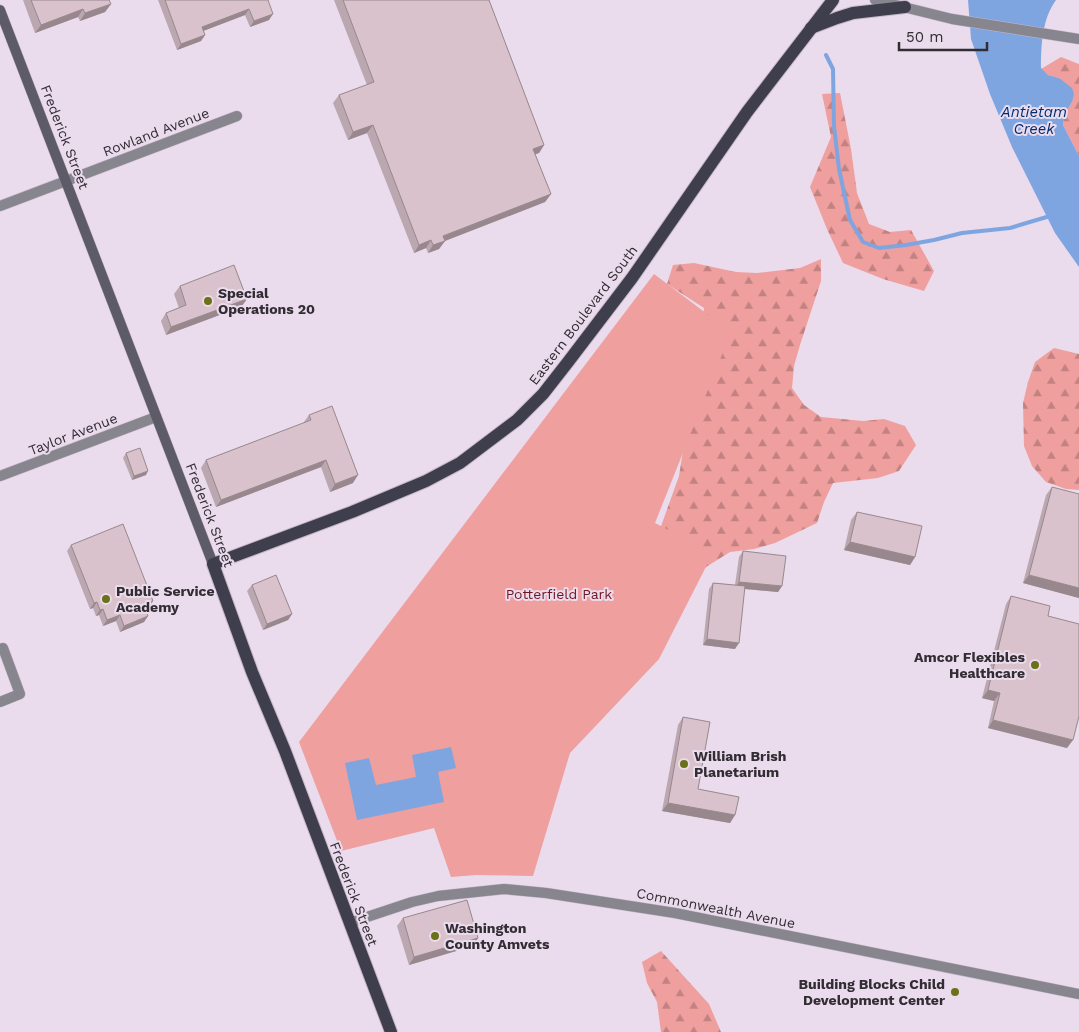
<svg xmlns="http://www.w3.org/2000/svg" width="1079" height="1032" font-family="'Work Sans',sans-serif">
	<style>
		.forest { fill: url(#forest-firs) }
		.park { fill: #ef9f9d }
		.water { fill: #7fa5e1 }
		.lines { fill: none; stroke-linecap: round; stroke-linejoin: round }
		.stream { stroke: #7fa5e1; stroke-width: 4 }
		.minor-casing { stroke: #c5b8c8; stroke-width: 11 }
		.tertiary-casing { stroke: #c5b8c8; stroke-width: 11 }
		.secondary-casing { stroke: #c5b8c8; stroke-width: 11 }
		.primary-casing { stroke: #c5b8c8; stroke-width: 14 }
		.minor { stroke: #87868f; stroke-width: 10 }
		.tertiary { stroke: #87868f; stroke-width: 10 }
		.secondary { stroke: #5d5b68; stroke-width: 10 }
		.primary { stroke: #3f3e4c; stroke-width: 12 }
		.wall { fill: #bba7af }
		.shaded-wall { fill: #98888e }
		.building { fill: #d9c2cb; stroke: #98888e }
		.poi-dot { fill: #6b7118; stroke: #eadbed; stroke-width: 2 }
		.labels { text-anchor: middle; stroke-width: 4; stroke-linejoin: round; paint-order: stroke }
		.street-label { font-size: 14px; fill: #322c33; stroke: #eadbed }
		.poi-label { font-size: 14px; font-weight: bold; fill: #322c33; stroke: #eadbed; text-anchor: start }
		.park-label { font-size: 14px; fill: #74151e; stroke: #eadbed }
		.water-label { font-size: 15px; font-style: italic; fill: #002e72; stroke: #eadbed }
	</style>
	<defs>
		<pattern id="forest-firs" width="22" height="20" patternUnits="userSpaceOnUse" patternTransform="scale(1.25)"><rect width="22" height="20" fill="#ef9f9d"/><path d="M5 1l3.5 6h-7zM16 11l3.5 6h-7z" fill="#c28281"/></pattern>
	</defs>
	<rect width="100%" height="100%" fill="#eadbed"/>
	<g class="forest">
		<polygon points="1061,57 1079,64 1079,156 1063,125 1065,114 1072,102 1059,78 1048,75 1041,69"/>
		<polygon points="840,93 851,149 857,193 869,224 890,232 911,230 934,271 924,291 883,279 843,263 827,229 810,187 831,137 822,94"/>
		<polygon points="821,259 821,281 800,345 794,366 792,388 804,405 821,417 863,421 884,419 905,426 916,445 899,471 878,478 833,483 824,502 817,523 775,543 754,549 730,552 655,599 650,557 679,476 700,343 704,308 667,284 673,265 694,263 736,272 757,273 800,268"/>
		<polygon points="1054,348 1079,354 1079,490 1066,489 1046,482 1032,466 1024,446 1023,403 1028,382 1035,362"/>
		<polygon points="661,951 709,1004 721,1032 661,1032 657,1002 647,983 642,962"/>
	</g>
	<polygon class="park" points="654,274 731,332 655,523 713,553 659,659 570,753 533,876 476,875 451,877 434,828 341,851 299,742"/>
	<g class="water">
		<path d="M968,0H1056C1042,19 1041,46 1041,68L1048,75L1059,78L1072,88L1074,94L1072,102L1065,114L1063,125L1079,156V267L1055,233L1012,147L990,94L971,39Z"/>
		<polygon points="451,747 456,768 438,772 444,802 357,820 345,763 369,758 376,785 416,777 412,755"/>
	</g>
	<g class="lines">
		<polyline class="stream" points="826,55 833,69 834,126 839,169 850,220 863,242 879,248 906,245 934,240 962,233 1010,228 1050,216"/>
		<defs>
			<g id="minor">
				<polyline points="0,206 237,116"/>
				<polyline points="0,476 156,417"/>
				<polyline points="0,649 3,648 20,694 0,702"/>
				<polyline points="349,923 412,902 438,896 504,889 546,893 675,913 1079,994"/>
			</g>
			<polyline id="tertiary" points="875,0 952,19 1079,39"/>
			<polyline id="secondary" points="0,10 213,564"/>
			<g id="primary">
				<polyline points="811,28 837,18 853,13 905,7"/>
				<polyline points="391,1032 285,751 252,672 213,564 352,512 426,481 460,463 517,420 543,394 568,362 632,278 747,112 833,0"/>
			</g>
		</defs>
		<use href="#minor" class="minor-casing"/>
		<use href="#tertiary" class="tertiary-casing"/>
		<use href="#secondary" class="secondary-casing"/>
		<use href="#primary" class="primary-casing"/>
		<use href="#minor" class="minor"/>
		<use href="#tertiary" class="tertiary"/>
		<use href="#secondary" class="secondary"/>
		<use href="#primary" class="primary"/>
	</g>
	<g class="wall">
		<polygon points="23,0 109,0 111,4 105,12 80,21 78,17 35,33"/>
		<polygon points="158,0 268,0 269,20 250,27 245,15 203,31 205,35 201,41 177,50"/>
		<polygon points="334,0 489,0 544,145 539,153 535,154 551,194 545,202 445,241 439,249 428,253 426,248 414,253 367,133 348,140 333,103 339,95 367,85"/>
		<polygon points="180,286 247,299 241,307 166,335 161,321 166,313 179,308 174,294"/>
		<polygon points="309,415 353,483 330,492 321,467 216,507 201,468 206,460 304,423 304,422"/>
		<polygon points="126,453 146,475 132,480 123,458"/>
		<polygon points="1052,487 1079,598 1023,583 1046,495"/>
		<polygon points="857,512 915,557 910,565 844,550 851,520"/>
		<polygon points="71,545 153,601 149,607 145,609 148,616 144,622 120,632 116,621 103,626 99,615 96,616 93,608 90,609 67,551"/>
		<polygon points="743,551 782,586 778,592 745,589 735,649 703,645 709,589 713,583 735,585 739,557"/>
		<polygon points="252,585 292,614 288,620 263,630 247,591"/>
		<polygon points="1011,596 1048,616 1067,748 988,728 994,701 982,698 1006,604"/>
		<polygon points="683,717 698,789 735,815 730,823 662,811 678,725"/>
		<polygon points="403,918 478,938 473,946 409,965 397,926"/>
	</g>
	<g class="shaded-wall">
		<polygon points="111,4 105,12 80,21 85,13"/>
		<polygon points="83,9 78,17 35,33 41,25"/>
		<polygon points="249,9 245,15 198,33 202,27"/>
		<polygon points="273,14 269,20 250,27 254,21"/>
		<polygon points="205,35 201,41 177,50 181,44"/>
		<polygon points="373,125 367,133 348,140 353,132"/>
		<polygon points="544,145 539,153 528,157 533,149"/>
		<polygon points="551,194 545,202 437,244 443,236"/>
		<polygon points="431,240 426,248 414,253 419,245"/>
		<polygon points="445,241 439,249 428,253 433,245"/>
		<polygon points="247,299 241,307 166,335 171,327"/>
		<polygon points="326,460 321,467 216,507 221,500"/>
		<polygon points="148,471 146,475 132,480 134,476"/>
		<polygon points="358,475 353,483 330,492 335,484"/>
		<polygon points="850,542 915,557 910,565 844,550"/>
		<polygon points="1029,575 1079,588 1079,598 1023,583"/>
		<polygon points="739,582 782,586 778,592 735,588"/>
		<polygon points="153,601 149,607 140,611 144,605"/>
		<polygon points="97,602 93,608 90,609 94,603"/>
		<polygon points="103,609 99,615 96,616 100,610"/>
		<polygon points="292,614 288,620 263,630 267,624"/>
		<polygon points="120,615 116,621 103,626 107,620"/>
		<polygon points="148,616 144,622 120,632 124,626"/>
		<polygon points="707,639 739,643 735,649 703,645"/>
		<polygon points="988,690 1000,693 994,701 982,698"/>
		<polygon points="993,720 1073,740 1067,748 988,728"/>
		<polygon points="668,803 735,815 730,823 662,811"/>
		<polygon points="478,938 473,946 409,965 414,957"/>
	</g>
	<g class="building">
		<polygon points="31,0 109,0 111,4 85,13 83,9 41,25"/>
		<polygon points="165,0 268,0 273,14 254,21 249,9 202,27 205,35 181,44"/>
		<polygon points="343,0 489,0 544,145 533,149 551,194 443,236 445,241 433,245 431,240 419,245 373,125 353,132 339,95 374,82"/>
		<polygon points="234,265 247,299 171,327 166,313 186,305 180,286"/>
		<polygon points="332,406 358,475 335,484 326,460 221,500 206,460 311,420 309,415"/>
		<polygon points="140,448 148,471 134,476 126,453"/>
		<polygon points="1052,487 1079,494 1079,588 1029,575"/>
		<polygon points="857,512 922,526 915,557 850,542"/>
		<polygon points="123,524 153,601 144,605 148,616 124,626 120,615 107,620 103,609 100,610 97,602 94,603 71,545"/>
		<polygon points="743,551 786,556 782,586 739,582"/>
		<polygon points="276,575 292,614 267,624 252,585"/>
		<polygon points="713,583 745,586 739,643 707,639"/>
		<polygon points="1011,596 1050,606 1048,616 1079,624 1079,716 1073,740 993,720 1000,693 988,690"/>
		<polygon points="683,717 710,722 698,789 739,797 735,815 668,803"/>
		<polygon points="467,900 478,938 414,957 403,918"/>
	</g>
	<g class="poi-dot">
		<circle cx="208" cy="301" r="5"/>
		<circle cx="106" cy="599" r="5"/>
		<circle cx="1035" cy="665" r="5"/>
		<circle cx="684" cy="764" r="5"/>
		<circle cx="435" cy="936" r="5"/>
		<circle cx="955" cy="992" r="5"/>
	</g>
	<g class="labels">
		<g class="street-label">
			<text transform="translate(156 132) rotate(-21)" y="5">Rowland Avenue</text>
			<text transform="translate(65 137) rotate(69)" y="5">Frederick Street</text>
			<text transform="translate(583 315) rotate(-53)" y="5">Eastern Boulevard South</text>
			<text transform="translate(73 434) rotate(-21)" y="5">Taylor Avenue</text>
			<text transform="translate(210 515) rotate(69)" y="5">Frederick Street</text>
			<text transform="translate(354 894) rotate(69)" y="5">Frederick Street</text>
			<text transform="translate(716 908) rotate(11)" y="5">Commonwealth Avenue</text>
		</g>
		<g class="poi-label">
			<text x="218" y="298">Special<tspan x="218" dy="16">Operations 20</tspan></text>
			<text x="116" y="596">Public Service<tspan x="116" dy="16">Academy</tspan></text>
			<text x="1025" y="662" text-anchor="end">Amcor Flexibles<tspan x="1025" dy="16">Healthcare</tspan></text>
			<text x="694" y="761">William Brish<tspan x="694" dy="16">Planetarium</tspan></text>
			<text x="445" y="933">Washington<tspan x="445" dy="16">County Amvets</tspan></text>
			<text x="945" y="989" text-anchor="end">Building Blocks Child<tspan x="945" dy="16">Development Center</tspan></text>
		</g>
		<g class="park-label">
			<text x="559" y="599">Potterfield Park</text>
		</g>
		<g class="water-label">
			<text x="1034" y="117">Antietam<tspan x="1034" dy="17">Creek</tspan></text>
		</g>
	</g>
	<path d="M899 42v8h88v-8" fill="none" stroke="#322c33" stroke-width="2.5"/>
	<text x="906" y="42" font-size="15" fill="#322c33" stroke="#eadbed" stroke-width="4" paint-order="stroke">50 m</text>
</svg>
